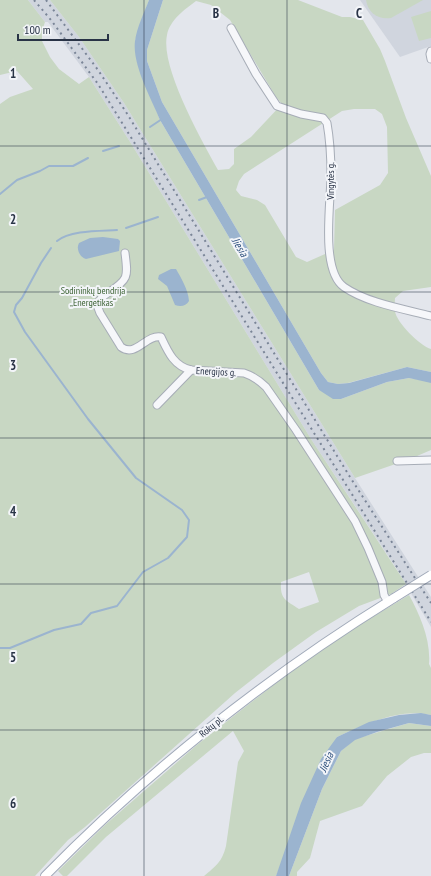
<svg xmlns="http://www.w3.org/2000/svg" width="431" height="876" font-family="'PT Sans Narrow',sans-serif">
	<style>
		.built { fill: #d0d5de }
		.green { fill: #c8d7c3; fill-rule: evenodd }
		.water { fill: #9bb4cf }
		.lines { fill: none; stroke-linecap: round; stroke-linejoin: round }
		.stream { stroke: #9bb4cf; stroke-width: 2 }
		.minor-casing { stroke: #a7adb7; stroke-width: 9 }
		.major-casing { stroke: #a1aab9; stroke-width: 10 }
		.minor { stroke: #f6f7fa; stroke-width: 7 }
		.major { stroke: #fff; stroke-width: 8 }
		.rail { stroke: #7a8597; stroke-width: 2; stroke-dasharray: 2 4; stroke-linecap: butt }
		.major-bridge-casing { stroke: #a1aab9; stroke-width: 10; stroke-linecap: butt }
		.major-bridge { stroke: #fff; stroke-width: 8 }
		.grid { fill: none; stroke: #293346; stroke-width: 1; stroke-opacity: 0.55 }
		.labels { text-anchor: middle; stroke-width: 4; stroke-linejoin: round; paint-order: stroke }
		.street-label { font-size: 10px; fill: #293346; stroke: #f3f5f9 }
		.park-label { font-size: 10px; fill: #3d6335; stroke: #f3f5f9 }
		.water-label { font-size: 11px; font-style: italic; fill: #2f517e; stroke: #f3f5f9 }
		.grid-label { font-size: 13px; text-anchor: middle; font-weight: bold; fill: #293346; stroke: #f3f5f9; stroke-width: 4; stroke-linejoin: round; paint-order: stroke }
	</style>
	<rect width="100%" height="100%" fill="#e3e6ec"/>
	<g class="built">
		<polygon points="28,0 50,0 79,37 124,103 355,478 431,597 431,627 396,568 311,439 132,145 89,77 48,22 45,22"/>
		<polygon points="360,0 431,0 431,46 400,57"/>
	</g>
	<g class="green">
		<path d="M0,0H28L45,22L42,31V41L50,57L59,69L79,84L89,77L132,145L311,439L406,584L391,594L359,606L316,632L273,663L235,693L85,827L68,840L35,876H0V104L10,97L33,89L17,71L0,75ZM309,572L319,602L299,609C285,600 280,599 281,582Z"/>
		<polygon points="50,0 149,0 135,41 137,62 160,120 319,390 341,399 387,382 409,378 429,381 431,383 431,450 410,459 355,478 124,103 79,37"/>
		<path d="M163,0H298L342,17H350L363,20L380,49L385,61L406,118L431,176V287L403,291L395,298C395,302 394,307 395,311C396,322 420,346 431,349V372L407,367L348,383L338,384L328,382L321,373L162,102L147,61V50ZM196,1L211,5L230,20L276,97L282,104L251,137L234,149V164L229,169L218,170C202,141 160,67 167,35C170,20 184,10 196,1ZM354,109H375L382,114L387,127L388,173L380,185L335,210L334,250L307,262L296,257L265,205L257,200L241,196L236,190L239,181L244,174L342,111Z"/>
		<path d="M366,0H423L391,18C378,20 368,13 366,0Z"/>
		<polygon points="431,11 431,38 419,41 411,17"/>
		<path d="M409,595C420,615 431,640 429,664L431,668V715C399,708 366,724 337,737L276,876H204C216,866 222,862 226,846L238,762L244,751L233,731L106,837L67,876H63L58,871L105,825L198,744L290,672L336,639Z"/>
		<polygon points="409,723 431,726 431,753 424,753 411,757 387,776 362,806 320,821 310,858 297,872 297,876 289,876 322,789 341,751 355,739"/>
	</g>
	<g class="water">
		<path d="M149,0H163L147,50V61L162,102L321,373L328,382L338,384L349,383L407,367L431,372V383L409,378L387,382L341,399H333L319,390L160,120C151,98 132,65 135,41C137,27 144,13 149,0Z"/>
		<path d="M103,237L118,239L120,241L119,251L86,259C79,257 76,248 79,243L90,238Z"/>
		<path d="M171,269H176C181,278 188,289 189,301C186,306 181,307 175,305L167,286L158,279L159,275Z"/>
		<polygon points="421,713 431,715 431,726 409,723 377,732 355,740 341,751 322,789 289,876 276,876 301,803 321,759 337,737 369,722 399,715"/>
	</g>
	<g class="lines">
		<g class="stream">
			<polyline points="150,127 162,119"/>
			<polyline points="103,151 119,146"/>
			<polyline points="0,194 17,180 40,171 49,166 73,166 88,158"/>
			<polyline points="199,200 207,197"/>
			<polyline points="126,228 158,217"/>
			<path d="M57,241C70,230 100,231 117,230"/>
			<polyline points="0,648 10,648 54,630 81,624 91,613 117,606 143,572 168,558 187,537 189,520 182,510 136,478 88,419 25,332 14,312 16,305 22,298 41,263 51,248"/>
		</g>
		<defs>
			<g id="minor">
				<path d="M231,28L256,74L277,106L301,114L323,118L327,123C330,140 331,158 331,175C331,202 320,270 344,287C367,303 404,309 431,316"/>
				<polyline points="431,51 430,54 431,59"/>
				<path d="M125,253C128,277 129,279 108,293C103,296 99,299 97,305L100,313L121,347C136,358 146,334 161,337C168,352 174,366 191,370L244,373C253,376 259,380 266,387L296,430L355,521L368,548L382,582L384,595L388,602"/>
				<polyline points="157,405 191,370"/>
				<polyline points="397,461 431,460"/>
			</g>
			<path id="major" d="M45,876C151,768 265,678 394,598"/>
		</defs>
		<use href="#minor" class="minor-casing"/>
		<use href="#major" class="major-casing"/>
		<use href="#minor" class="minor"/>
		<use href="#major" class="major"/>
		<g class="rail">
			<polyline points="34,0 51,20 98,84 431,622"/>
			<polyline points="46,0 98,70 126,112 350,477 431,603"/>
		</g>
		<defs>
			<polyline id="major-bridge" points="394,598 431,575"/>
		</defs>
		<use href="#major-bridge" class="major-bridge-casing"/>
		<use href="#major-bridge" class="major-bridge"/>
	</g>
	<path class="grid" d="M144,0V876M287,0V876M0,146H431M0,292H431M0,438H431M0,584H431M0,730H431"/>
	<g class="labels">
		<g class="street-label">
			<text transform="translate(330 181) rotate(-90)" y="4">Vingytės g.</text>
			<text transform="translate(216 371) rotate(3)" y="4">Energijos g.</text>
			<text transform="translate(211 726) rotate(-39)" y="4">Rokų pl.</text>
		</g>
		<g class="park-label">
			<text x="93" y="294">Sodininkų bendrija<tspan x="93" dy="12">„Energetikas“</tspan></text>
		</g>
		<g class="water-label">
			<text transform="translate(240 247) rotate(59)" y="4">Jiesia</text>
			<text transform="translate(326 762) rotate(-66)" y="4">Jiesia</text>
		</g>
	</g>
	<g class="grid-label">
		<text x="216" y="18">B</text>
		<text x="359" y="18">C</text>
		<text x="13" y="78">1</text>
		<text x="13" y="224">2</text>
		<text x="13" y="370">3</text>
		<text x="13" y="516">4</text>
		<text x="13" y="662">5</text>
		<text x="13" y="808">6</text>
	</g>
	<path d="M18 34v6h90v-6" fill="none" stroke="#293346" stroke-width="2"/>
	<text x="24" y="34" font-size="12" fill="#293346" stroke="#f3f5f9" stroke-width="3" paint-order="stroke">100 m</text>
</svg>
